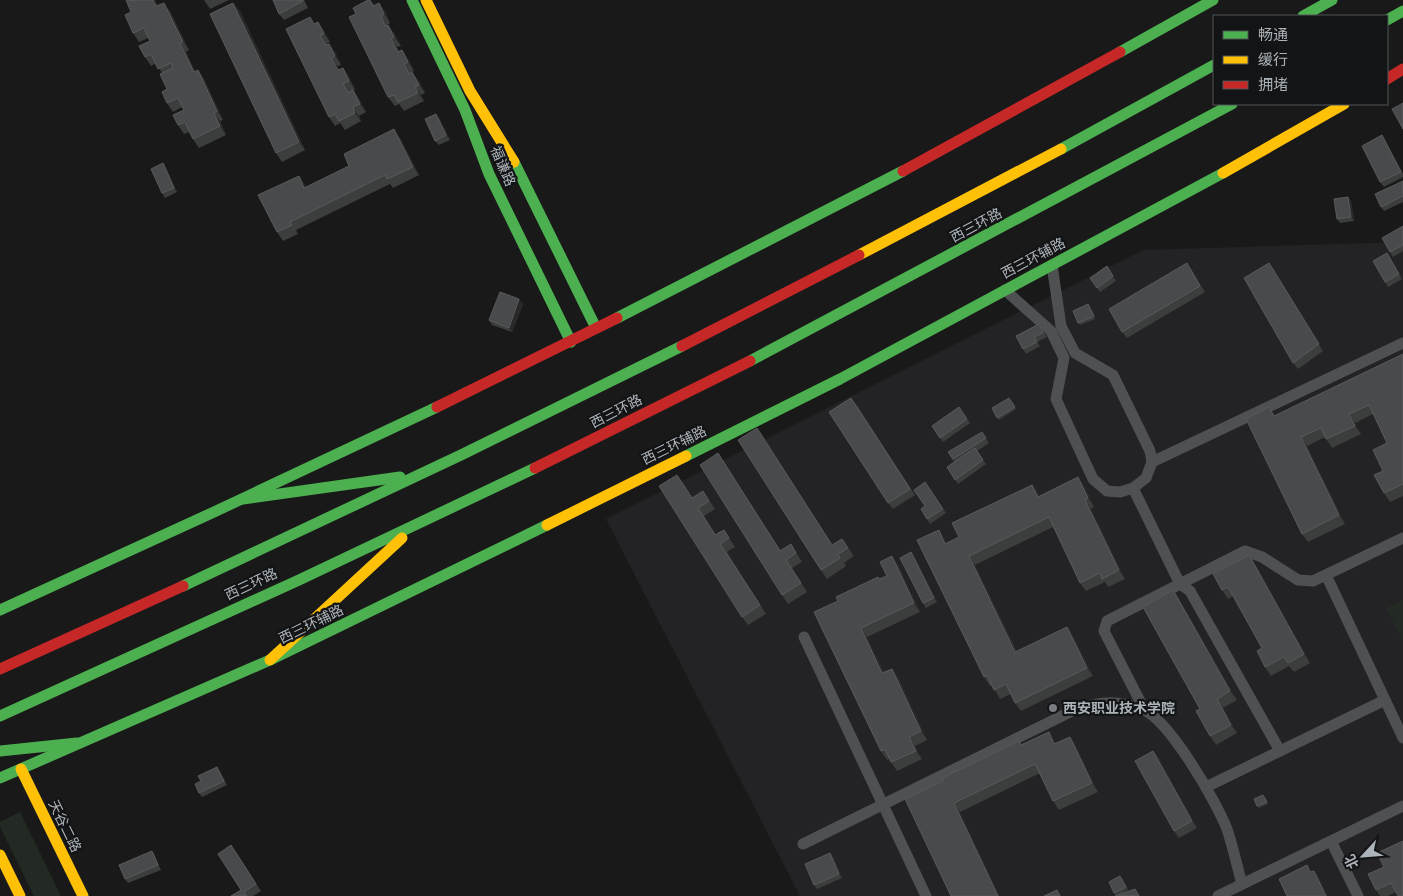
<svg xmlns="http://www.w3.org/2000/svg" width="1403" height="896" font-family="Figtree,'Noto Sans SC',sans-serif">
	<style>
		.built { fill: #232325 }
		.green { fill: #232923 }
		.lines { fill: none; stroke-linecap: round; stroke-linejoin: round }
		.street { stroke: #4e5052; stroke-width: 11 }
		.fast { stroke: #4caf50; stroke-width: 11 }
		.slow { stroke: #ffc107; stroke-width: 11 }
		.jam { stroke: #c62828; stroke-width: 11 }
		.wall { fill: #3c3d3d }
		.shaded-wall { fill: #292929 }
		.building { fill: #484a4b; stroke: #585a5c }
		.poi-dot { fill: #797d81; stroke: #131415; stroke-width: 2 }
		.labels { text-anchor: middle; stroke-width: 4.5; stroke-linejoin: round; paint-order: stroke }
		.street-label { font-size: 14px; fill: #acb3b9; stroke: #131415 }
		.poi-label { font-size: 14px; font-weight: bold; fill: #acb3b9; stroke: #131415; text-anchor: start }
	</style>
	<rect width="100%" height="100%" fill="#191919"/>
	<polygon class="built" points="1403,242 1403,896 800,896 606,519 1143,250"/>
	<g class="green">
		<polygon points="1403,600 1403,642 1386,608"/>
		<polygon points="20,812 61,896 34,896 0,827 0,822"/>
	</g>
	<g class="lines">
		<g class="street">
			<polyline points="1005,290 1051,331 1064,358 1056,399 1093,479 1107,491 1120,492 1133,488 1146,478 1152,462 1150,451 1113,375 1075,353 1061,326 1052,265"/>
			<polyline points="1152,462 1403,343"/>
			<polyline points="1133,488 1180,584 1190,591 1280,751"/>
			<polyline points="1326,575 1403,738"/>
			<polyline points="804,637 926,896"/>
			<polyline points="1144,709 1104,631 1107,621 1245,551 1262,557 1298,580 1313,581 1403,538"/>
			<polyline points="1206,787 1385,700"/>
			<polyline points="1331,841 1358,896"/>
			<path d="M803,844L1072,711C1096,702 1117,699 1142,709C1169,719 1216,801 1227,829C1233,847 1237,866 1242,884"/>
			<polyline points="1218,896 1403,806"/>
		</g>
		<g class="fast">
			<polyline points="412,0 465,110 489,174 571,342"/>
			<polyline points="1303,16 1332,0"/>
			<polyline points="1387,20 1403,11"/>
			<polyline points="1120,52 1213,0"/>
			<polyline points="1061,149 1214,65"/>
			<polyline points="514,162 596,328"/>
			<polyline points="617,318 903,171"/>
			<polyline points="750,361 1232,104"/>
			<polyline points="686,456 840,379 1223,173"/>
			<polyline points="243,499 400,477"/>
			<polyline points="183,586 461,455 682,346"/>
			<polyline points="0,610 214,512 437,407"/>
			<polyline points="0,716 299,580 535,468"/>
			<polyline points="0,751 77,743"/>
			<polyline points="0,778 270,660 547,525"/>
		</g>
		<g class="slow">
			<polyline points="426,0 470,91 514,162"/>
			<polyline points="1223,173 1344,104"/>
			<polyline points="859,255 1061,149"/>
			<polyline points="547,525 686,456"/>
			<polyline points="270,660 402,538"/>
			<polyline points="21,769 83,896"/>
			<polyline points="0,855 20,896"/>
		</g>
		<g class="jam">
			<polyline points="1387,79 1403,69"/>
			<polyline points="903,171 1120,52"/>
			<polyline points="682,346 859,255"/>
			<polyline points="437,407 617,318"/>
			<polyline points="535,468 750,361"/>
			<polyline points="0,669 183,586"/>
		</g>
	</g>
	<g class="wall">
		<polygon points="155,0 158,6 170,11 189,50 186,52 195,72 198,70 204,79 223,120 220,121 226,135 199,148 193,139 189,132 184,134 178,125 184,110 182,107 173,112 167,103 167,89 162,73 156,63 151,66 145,57 150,41 148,38 139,42 133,33"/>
		<polygon points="204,0 229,0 210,9"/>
		<polygon points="304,0 308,8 284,20 279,14"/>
		<polygon points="370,0 374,5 385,11 390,23 387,25 394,33 401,46 397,47 399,51 402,50 408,59 414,71 410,73 419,81 425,93 421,95 424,101 404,111 399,104 395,106 388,97 356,14"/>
		<polygon points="240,11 305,150 282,162 276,153"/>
		<polygon points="318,22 324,31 330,42 326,44 327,45 329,44 335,52 341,65 337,66 339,70 343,68 349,77 355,89 349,92 353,90 359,99 366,112 359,116 361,121 345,130 340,123 335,126 329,117 315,24"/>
		<polygon points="436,114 439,118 450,140 439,145 435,141"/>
		<polygon points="400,138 419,175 393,188 390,184 296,230 298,234 283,241 277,232 299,176 306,187 349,166"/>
		<polygon points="1385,140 1403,174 1403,177 1384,187 1380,182"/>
		<polygon points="163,163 166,168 177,192 165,198 162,193"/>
		<polygon points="1403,181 1403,202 1384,211 1381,207"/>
		<polygon points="1348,197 1351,201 1354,221 1340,223 1337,219"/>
		<polygon points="1403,226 1403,251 1393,257 1390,252"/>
		<polygon points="1387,253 1402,279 1388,287 1385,282"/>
		<polygon points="1187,263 1205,292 1127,338 1122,332"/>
		<polygon points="1269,263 1323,351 1298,369 1293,363"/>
		<polygon points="1107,266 1116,281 1100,292 1090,278"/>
		<polygon points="523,304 512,332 492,325 489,320"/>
		<polygon points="1090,307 1095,319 1080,325 1078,323"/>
		<polygon points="1039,324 1047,337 1037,342 1040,346 1026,354 1023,349"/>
		<polygon points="1403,354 1403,496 1390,502 1384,493 1383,471 1387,443 1373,414 1355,423 1361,434 1332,448 1325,437 1307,446 1345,524 1308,542 1302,534 1275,416"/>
		<polygon points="1009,398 1016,409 999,420 992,408"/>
		<polygon points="856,404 915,495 893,509 888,503"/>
		<polygon points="959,407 970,423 943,442 932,426"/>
		<polygon points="982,432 989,443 977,451 986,464 958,484 947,467 954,462 948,452"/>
		<polygon points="763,437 832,545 842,539 854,556 844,563 846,566 827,579 821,570"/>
		<polygon points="718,453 781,551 791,544 802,562 792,568 807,592 788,604 782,595"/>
		<polygon points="677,475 692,498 709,500 715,509 704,516 716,535 724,530 735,547 727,552 766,614 748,625 742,617"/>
		<polygon points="925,482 946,513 930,524 921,509 925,506"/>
		<polygon points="1032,485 1039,496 1084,486 1094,507 1091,509 1125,579 1108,587 1105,582 1086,591 1080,583 1053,527 975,565 1017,652 1073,636 1093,676 1021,711 1015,703 1011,694 1000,699 992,685 990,686 984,677 945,539 947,543 959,537"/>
		<polygon points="911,552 914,556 937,602 926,608 923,603"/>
		<polygon points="1255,563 1310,663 1294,672 1289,666 1271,676 1265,667 1262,648 1233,596 1228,599 1222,590"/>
		<polygon points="898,565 920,612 867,637 884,672 892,669 898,677 927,740 915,746 922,759 897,771 889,759 887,760 881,751 838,601 887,576"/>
		<polygon points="1173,590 1179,599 1237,700 1223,708 1237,733 1216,745 1210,736 1200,709"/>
		<polygon points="1049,732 1056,744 1070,737 1076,746 1098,792 1059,810 1053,801 1040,773 960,812 951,896 943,781"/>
		<polygon points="1153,751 1158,757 1197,828 1179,838 1174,831"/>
		<polygon points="220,772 227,785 202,797 199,793"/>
		<polygon points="1265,797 1268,804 1259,808 1257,806"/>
		<polygon points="152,851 155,856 161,870 128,883 125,879"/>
		<polygon points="236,852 261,891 253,896 231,896 241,890"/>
		<polygon points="833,857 842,878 817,889 814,885"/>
		<polygon points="1384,867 1396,892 1388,896 1380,896 1376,890"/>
		<polygon points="1122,878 1128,890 1116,896 1114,893"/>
	</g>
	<g class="shaded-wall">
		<polygon points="153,0 155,0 162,15 156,6"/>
		<polygon points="164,3 170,11 189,50 183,42"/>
		<polygon points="233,3 240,11 305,150 299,142"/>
		<polygon points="379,3 385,11 390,23 384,14"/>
		<polygon points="318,22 324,31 330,42 324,34"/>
		<polygon points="388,25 394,33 401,46 394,37"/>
		<polygon points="391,39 397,47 404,61 398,52"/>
		<polygon points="180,43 186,52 200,81 194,72"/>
		<polygon points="329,44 335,52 341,65 335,56"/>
		<polygon points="402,50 408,59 414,71 408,62"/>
		<polygon points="331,58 337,66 344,79 338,70"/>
		<polygon points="343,68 349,77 355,89 349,81"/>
		<polygon points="198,70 204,79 223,120 217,111"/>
		<polygon points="412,72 419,81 425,93 419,85"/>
		<polygon points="415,87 421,95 424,101 418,93"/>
		<polygon points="353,90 359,99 366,112 360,104"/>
		<polygon points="353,107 359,116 361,121 355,113"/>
		<polygon points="214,113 220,121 226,135 220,126"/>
		<polygon points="436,114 439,118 450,140 446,135"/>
		<polygon points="394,129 400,138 419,175 413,167"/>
		<polygon points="1382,135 1385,140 1403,175 1401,172"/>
		<polygon points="163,163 166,168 177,192 174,188"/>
		<polygon points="299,176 305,185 311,197 304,188"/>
		<polygon points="1348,197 1351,201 1354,221 1351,217"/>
		<polygon points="1269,263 1274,269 1323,351 1319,344"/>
		<polygon points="519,299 523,304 512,332 509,328"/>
		<polygon points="1349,414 1355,423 1361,434 1355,426"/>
		<polygon points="757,428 763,437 838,554 832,545"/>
		<polygon points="1301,437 1307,446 1345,524 1339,515"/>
		<polygon points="718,453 724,462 786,560 780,551"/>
		<polygon points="1078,477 1084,486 1094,507 1088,498"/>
		<polygon points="1032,485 1038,493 1044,505 1038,497"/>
		<polygon points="1085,500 1091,509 1125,579 1119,570"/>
		<polygon points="939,530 945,539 952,552 945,544"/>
		<polygon points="911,552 914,556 937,602 934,598"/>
		<polygon points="1249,555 1255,563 1310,663 1304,654"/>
		<polygon points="892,556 898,565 920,612 914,603"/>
		<polygon points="969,556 975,565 1021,661 1015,652"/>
		<polygon points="1173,590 1179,599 1237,700 1230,691"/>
		<polygon points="1067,627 1073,636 1093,676 1087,668"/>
		<polygon points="861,628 867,637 889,682 882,673"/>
		<polygon points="892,669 898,677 927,740 921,731"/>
		<polygon points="1217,699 1223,708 1237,733 1231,725"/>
		<polygon points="1049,732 1055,741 1060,753 1054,744"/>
		<polygon points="909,737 915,746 922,759 916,751"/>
		<polygon points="1070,737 1076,746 1098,792 1092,783"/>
		<polygon points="1153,751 1158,757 1197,828 1192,821"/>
		<polygon points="954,803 960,812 1000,896 998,896"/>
		<polygon points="152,851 155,856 161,870 158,865"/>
		<polygon points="830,853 833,857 842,878 839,874"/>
		<polygon points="1314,871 1320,879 1328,896 1326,896"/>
	</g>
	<g class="building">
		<polygon points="126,0 153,0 156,6 164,3 183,42 180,43 194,72 198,70 217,111 214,113 220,126 193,139 185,122 178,125 173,115 184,110 178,98 167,103 162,92 167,89 160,74 173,68 171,63 158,69 151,54 145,57 139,46 150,41 144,28 133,33 125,15 131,12"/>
		<polygon points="273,0 303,0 303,1 279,14"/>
		<polygon points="368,0 370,0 373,6 379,3 384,14 381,16 385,26 388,25 394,37 391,39 398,52 402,50 408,62 404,64 409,74 412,72 419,85 415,87 418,93 398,102 394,95 388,97 349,17 356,14 353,8"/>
		<polygon points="233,3 299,142 276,153 210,14"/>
		<polygon points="310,17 314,24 318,22 324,34 320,35 325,45 329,44 335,56 331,58 338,70 343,68 349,81 343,84 348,93 353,90 360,104 353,107 355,113 339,121 335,114 329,117 286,29"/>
		<polygon points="1403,103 1403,129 1392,109"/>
		<polygon points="436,114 446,135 435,141 425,119"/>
		<polygon points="394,129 413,167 387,179 385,175 290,222 292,225 277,232 258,195 299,176 304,188 349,166 344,154"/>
		<polygon points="1382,135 1401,172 1380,182 1362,146"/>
		<polygon points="163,163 174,188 162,193 151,169"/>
		<polygon points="1403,181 1403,196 1381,207 1375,194"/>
		<polygon points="1348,197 1351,217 1337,219 1334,199"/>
		<polygon points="1403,226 1403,245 1390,252 1382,238"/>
		<polygon points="1387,253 1399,274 1385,282 1373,261"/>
		<polygon points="1187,263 1200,286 1122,332 1109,309"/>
		<polygon points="1269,263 1319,344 1293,363 1244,278"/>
		<polygon points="1107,266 1113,276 1097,288 1090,278"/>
		<polygon points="500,292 519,299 509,328 489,320"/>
		<polygon points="1088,304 1094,316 1078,323 1073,311"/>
		<polygon points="1039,324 1043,333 1034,337 1037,342 1023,349 1016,336"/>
		<polygon points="1403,354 1403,484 1384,493 1374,475 1383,471 1373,450 1387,443 1369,405 1349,414 1355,426 1326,439 1321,428 1301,437 1339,515 1302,534 1246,419 1269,407 1274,416"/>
		<polygon points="851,398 910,489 888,503 829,412"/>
		<polygon points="1009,398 1015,407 997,418 992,408"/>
		<polygon points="959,407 967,419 940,438 932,426"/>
		<polygon points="757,428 832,545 842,539 848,548 838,554 840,558 821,570 738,440"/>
		<polygon points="982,432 986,438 953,459 948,452"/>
		<polygon points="975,448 983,460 955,480 947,467"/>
		<polygon points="718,453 780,551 791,544 796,553 786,560 801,583 782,595 700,465"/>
		<polygon points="677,475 692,498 703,491 709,501 698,508 715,535 724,530 729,538 720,544 760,605 742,617 659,486"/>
		<polygon points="1078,477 1088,498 1085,500 1119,570 1102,579 1100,573 1080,583 1049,517 969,556 1015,652 1067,627 1087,668 1015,703 1006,684 994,690 987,675 984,677 917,540 939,530 945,544 959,537 952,523 1032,485 1038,497"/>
		<polygon points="925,482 943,509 927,519 921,509 925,506 914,490"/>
		<polygon points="911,552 934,598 923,603 900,558"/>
		<polygon points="1249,555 1304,654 1288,663 1284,657 1265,667 1257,651 1262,648 1228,587 1222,590 1213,574"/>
		<polygon points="892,556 914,603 861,628 882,673 892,669 921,731 909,737 916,751 891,762 885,749 881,751 814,612 838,601 836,597 878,577 879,579 887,576 880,562"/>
		<polygon points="1173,590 1230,691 1217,699 1231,725 1210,736 1196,711 1200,709 1143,607"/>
		<polygon points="1049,732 1054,744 1070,737 1092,783 1053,801 1035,764 954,803 998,896 951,896 905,799 943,781 942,778 1019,741 1021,745"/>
		<polygon points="1153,751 1192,821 1174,831 1135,761"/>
		<polygon points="217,767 224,781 199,793 195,784 201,781 198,776"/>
		<polygon points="1263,795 1267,802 1257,806 1254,799"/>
		<polygon points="1403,841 1403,896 1398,896 1391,883 1376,890 1368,874 1384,867 1377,853"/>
		<polygon points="231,845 256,884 244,892 247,896 231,896 241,890 218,854"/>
		<polygon points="152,851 158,865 125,879 119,865"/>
		<polygon points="830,853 839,874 814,885 805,864"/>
		<polygon points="1307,865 1310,872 1314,871 1326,896 1287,896 1279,879"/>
		<polygon points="1120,876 1126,887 1114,893 1109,882"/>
		<polygon points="1135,889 1139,896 1115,896"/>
		<polygon points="1057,890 1060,896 1044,896"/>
	</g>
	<circle class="poi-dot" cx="1053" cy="708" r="5"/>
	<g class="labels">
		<g class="street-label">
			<text transform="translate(503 166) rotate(67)" y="5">福谦路</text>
			<text transform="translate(976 225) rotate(-28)" y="5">西三环路</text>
			<text transform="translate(1033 258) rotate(-28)" y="5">西三环辅路</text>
			<text transform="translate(616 411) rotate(-27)" y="5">西三环路</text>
			<text transform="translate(674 445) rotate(-26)" y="5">西三环辅路</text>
			<text transform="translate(251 584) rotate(-25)" y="5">西三环路</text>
			<text transform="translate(311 624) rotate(-26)" y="5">西三环辅路</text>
			<text transform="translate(65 826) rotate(64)" y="5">天谷二路</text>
		</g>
		<g class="poi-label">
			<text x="1063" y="713">西安职业技术学院</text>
		</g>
	</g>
	<rect x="1213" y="15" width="175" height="90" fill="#131415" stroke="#505457"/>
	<rect x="1223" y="31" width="25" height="8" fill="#4caf50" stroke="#505457"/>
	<text x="1258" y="40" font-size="15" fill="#acb3b9">畅通</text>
	<rect x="1223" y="56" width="25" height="8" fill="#ffc107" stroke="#505457"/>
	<text x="1258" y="65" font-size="15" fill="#acb3b9">缓行</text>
	<rect x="1223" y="81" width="25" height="8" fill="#c62828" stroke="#505457"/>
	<text x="1258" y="90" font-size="15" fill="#acb3b9">拥堵</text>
	<g transform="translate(1363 856) rotate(244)" stroke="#131415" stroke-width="4" paint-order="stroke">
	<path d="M0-4L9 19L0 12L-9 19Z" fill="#acb3b9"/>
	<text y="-8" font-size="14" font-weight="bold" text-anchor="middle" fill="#acb3b9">北</text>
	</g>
</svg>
